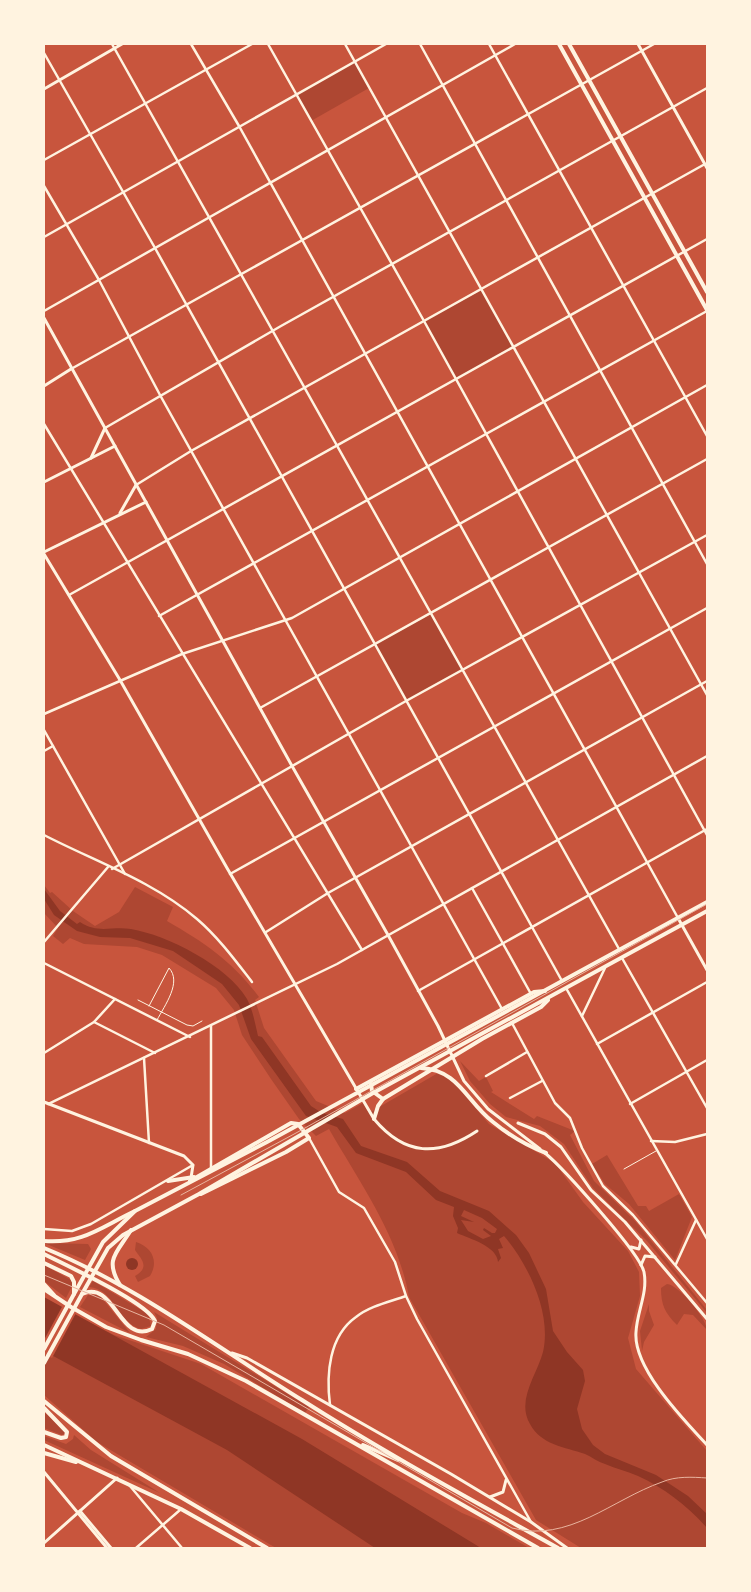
<svg xmlns="http://www.w3.org/2000/svg" width="751" height="1592" font-family="'Source Sans 3',sans-serif">
	<style>
		.green { fill: #ae4732 }
		.water { fill: #8f3625; fill-rule: evenodd }
		.pier { fill: #c8553d }
		.lines { fill: none; stroke-linecap: round; stroke-linejoin: round }
		.service { stroke: #fff3e0; stroke-width: 1 }
		.minor { stroke: #fff3e0; stroke-width: 2.5 }
		.tertiary { stroke: #fff3e0; stroke-width: 3 }
		.secondary { stroke: #fff3e0; stroke-width: 3 }
		.primary { stroke: #fff3e0; stroke-width: 4 }
		.trunk { stroke: #fff3e0; stroke-width: 4 }
		.rail { stroke: #e9b49f; stroke-width: 1 }
	</style>
	<rect width="100%" height="100%" fill="#c8553d"/>
	<g class="green">
		<polygon points="355,61 369,88 311,121 297,94"/>
		<polygon points="482,290 514,347 455,380 424,321"/>
		<polygon points="431,614 463,671 406,701 374,645"/>
		<path d="M44,885L50,893L52,892L73,911L95,926L119,912L135,887L173,907L167,921C205,943 232,961 259,997L255,1000L264,1028L316,1101L345,1113L363,1103L369,1113L438,1073L443,1074L455,1084L489,1124L555,1163L583,1202L628,1251L639,1272L640,1296L628,1338L636,1369L707,1451V1548H581L536,1520L409,1297C398,1235 360,1183 329,1129L316,1136L299,1119L271,1079L242,1035L234,1010L216,988L162,955L137,947L84,944L70,938L63,944L53,936L58,928L44,913Z"/>
		<polygon points="460,1061 479,1081 486,1077 493,1091 491,1092 534,1119 537,1116 575,1131 570,1135 594,1181 635,1221 707,1310 707,1313 647,1241 593,1188 564,1144 540,1126 506,1117 490,1104 470,1081"/>
		<polygon points="607,1155 638,1206 646,1206 649,1211 679,1194 692,1217 675,1260 629,1204 605,1184 592,1164"/>
		<path d="M136,1242C152,1247 159,1261 150,1276L138,1282L135,1276C150,1267 142,1260 135,1250Z"/>
		<polygon points="44,1243 88,1244 91,1249 85,1260"/>
		<polygon points="44,1265 71,1280 73,1284 66,1298 44,1281"/>
		<path d="M93,1281L148,1314L151,1326L141,1329C117,1323 115,1289 89,1287Z"/>
		<path d="M667,1284C679,1285 707,1319 707,1330L693,1315L684,1314L677,1325C665,1313 661,1305 661,1288Z"/>
		<polygon points="88,1295 96,1295 101,1297 130,1333 80,1307"/>
		<polygon points="44,1300 114,1335 201,1364 462,1513 486,1523 529,1548 276,1548 97,1442 44,1395"/>
		<polygon points="649,1304 649,1311 654,1325 644,1342 642,1351 640,1331"/>
		<polygon points="154,1312 309,1407 305,1413 224,1364 183,1346 146,1337 156,1329 157,1318"/>
		<polygon points="44,1412 65,1431 64,1434 62,1435 44,1428"/>
		<polygon points="74,1435 91,1450 160,1493 44,1440 44,1436 66,1444 73,1439"/>
	</g>
	<g class="water">
		<path d="M44,889L60,911L77,924L80,922C98,934 111,926 131,929C167,935 228,966 247,999C253,1010 255,1024 258,1036L262,1037L311,1106L322,1113L343,1119L361,1146L407,1162L440,1191L489,1211L516,1235L529,1253L546,1289L553,1331L567,1352L583,1370L585,1381L577,1409L582,1429L593,1445L605,1454L656,1475L688,1496L707,1514V1528C688,1506 664,1488 638,1476C627,1471 616,1469 605,1464C598,1462 592,1457 585,1454C565,1447 541,1445 530,1424C516,1400 537,1375 543,1352C552,1313 528,1264 504,1236L499,1239L503,1248L498,1249L501,1258L498,1262C497,1246 470,1239 457,1233L458,1228L453,1216L454,1207L436,1200L406,1172L356,1153L337,1127L306,1116L251,1039L239,1005L222,984L173,951L130,938L100,937L77,931L54,915L44,899ZM464,1210L482,1218L497,1229L495,1233H492L484,1228L483,1230L491,1236L483,1239L468,1231L461,1220L474,1222L461,1216Z"/>
		<circle cx="132" cy="1264" r="6"/>
		<polygon points="44,1297 302,1439 481,1548 375,1548 227,1450 44,1351"/>
	</g>
	<polygon class="pier" points="63,1305 76,1313 52,1358 44,1354 44,1340"/>
	<g class="lines">
		<g class="service">
			<polyline points="138,1000 187,1025 193,1026 202,1021"/>
			<path d="M149,1006L169,968C182,982 165,1005 157,1020"/>
			<polyline points="624,1169 656,1151"/>
		</g>
		<g class="minor">
			<polyline points="112,44 619,949"/>
			<polyline points="191,44 239,126 678,918"/>
			<polyline points="268,44 424,321 707,835"/>
			<polyline points="345,44 707,695"/>
			<polyline points="420,44 707,564"/>
			<polyline points="489,44 707,436"/>
			<polyline points="44,53 155,248 562,981"/>
			<polyline points="44,160 252,44"/>
			<polyline points="44,186 99,280 160,395 502,1009"/>
			<polyline points="44,237 386,44"/>
			<polyline points="44,311 515,44"/>
			<polyline points="71,369 654,44"/>
			<polyline points="44,424 362,950"/>
			<polyline points="105,428 281,326 707,88"/>
			<polyline points="136,485 191,451 705,164"/>
			<polyline points="69,595 707,239"/>
			<polyline points="159,616 707,311"/>
			<polyline points="260,708 707,459"/>
			<polyline points="44,714 182,654 292,618 707,385"/>
			<polyline points="44,730 125,874"/>
			<polyline points="44,751 53,746"/>
			<path d="M44,835C94,861 153,881 197,919C218,937 235,960 252,982"/>
			<polyline points="112,869 406,701 707,535"/>
			<polyline points="230,874 707,608"/>
			<polyline points="472,888 531,994"/>
			<polyline points="266,932 328,893 707,681"/>
			<polyline points="44,942 108,867"/>
			<polyline points="622,958 707,1108"/>
			<polyline points="44,963 190,1037"/>
			<polyline points="566,988 707,1239"/>
			<polyline points="418,991 707,829"/>
			<polyline points="582,1016 605,968"/>
			<polyline points="94,1022 155,1053"/>
			<polyline points="512,1023 555,1103 570,1118 582,1148 603,1186 633,1215 707,1303"/>
			<polyline points="211,1026 211,1168"/>
			<polyline points="597,1044 707,982"/>
			<polyline points="44,1053 94,1022 115,999"/>
			<polyline points="144,1058 149,1143"/>
			<polyline points="486,1076 527,1052"/>
			<polyline points="510,1098 542,1081"/>
			<polyline points="48,1104 337,964 707,756"/>
			<polyline points="630,1104 707,1060"/>
			<polyline points="309,1138 339,1192 364,1208 395,1262 406,1296 417,1319 531,1522"/>
			<polyline points="651,1141 675,1142 707,1134"/>
			<polyline points="44,1229 72,1231 91,1224 193,1165"/>
			<polyline points="676,1264 696,1220"/>
			<path d="M330,1405C326,1374 329,1336 356,1317C370,1306 389,1302 406,1296"/>
			<polyline points="130,1486 182,1548"/>
			<polyline points="136,1548 180,1510"/>
		</g>
		<g class="tertiary">
			<polyline points="638,44 707,168"/>
			<polyline points="44,89 122,44"/>
			<polyline points="120,513 136,485"/>
			<polyline points="44,552 146,502"/>
			<polyline points="678,918 707,970"/>
			<polyline points="44,1102 184,1156 193,1165 191,1178"/>
			<polyline points="232,1353 247,1358 451,1474 531,1522 567,1548"/>
			<polyline points="490,1497 503,1492 506,1480"/>
		</g>
		<g class="secondary">
			<polyline points="44,318 292,766 388,935 438,1026 464,1081 488,1109 540,1149"/>
			<polyline points="44,386 71,369"/>
			<polyline points="91,458 105,428"/>
			<polyline points="44,482 115,446"/>
			<path d="M44,554L120,680L227,868L374,1119C405,1156 438,1157 477,1131"/>
			<polyline points="518,1123 545,1134 561,1147 591,1190 625,1222 707,1319"/>
			<path d="M545,1153C563,1168 640,1253 644,1272C648,1293 637,1311 636,1332C633,1368 683,1419 707,1445"/>
			<polyline points="631,1247 639,1249 641,1240"/>
			<polyline points="641,1265 645,1256 655,1257"/>
			<polyline points="44,1472 107,1548"/>
			<polyline points="80,1511 111,1548"/>
			<polyline points="44,1543 117,1478"/>
		</g>
		<g class="primary">
			<polyline points="559,44 707,310"/>
			<polyline points="569,44 707,292"/>
			<path d="M421,1068C459,1070 466,1101 493,1122C509,1135 527,1146 546,1153"/>
			<polyline points="371,1084 372,1091 383,1099"/>
			<polyline points="356,1089 534,992 545,991"/>
			<polyline points="374,1119 378,1106 383,1099 482,1039 541,1007 548,1000"/>
			<polyline points="168,1181 194,1177"/>
			<polyline points="190,1181 291,1123 298,1124 309,1138 286,1152 201,1194"/>
			<polyline points="74,1294 103,1242 135,1211 267,1142 707,902"/>
			<polyline points="82,1294 108,1248 123,1235 199,1194 373,1093 707,911"/>
		</g>
		<g class="trunk">
			<path d="M44,1241C83,1244 101,1227 135,1211"/>
			<path d="M44,1248C135,1285 218,1348 302,1400C385,1453 472,1500 558,1548"/>
			<path d="M44,1254C65,1265 147,1302 155,1321L152,1329C119,1345 115,1279 82,1294L44,1363"/>
			<polyline points="44,1263 71,1276 74,1282 74,1294 44,1349"/>
			<polyline points="44,1284 54,1295"/>
			<path d="M120,1285C104,1259 117,1253 131,1230"/>
			<polyline points="44,1289 71,1307 106,1327 141,1340 188,1354 246,1381 538,1548"/>
			<polyline points="44,1401 111,1456 267,1548"/>
			<polyline points="44,1408 67,1432 66,1437 61,1438 44,1432"/>
			<polyline points="44,1445 181,1509 250,1548"/>
			<polyline points="363,1445 398,1460"/>
			<polyline points="44,1453 76,1462"/>
		</g>
		<g class="rail">
			<polyline points="181,1195 296,1133 707,904"/>
			<path d="M44,1275L164,1325L512,1528C569,1543 611,1500 662,1482C676,1476 692,1477 707,1478"/>
		</g>
	</g>
	<rect width="751" height="1592" fill="none" stroke="#fff3e0" stroke-width="90"/>
</svg>
